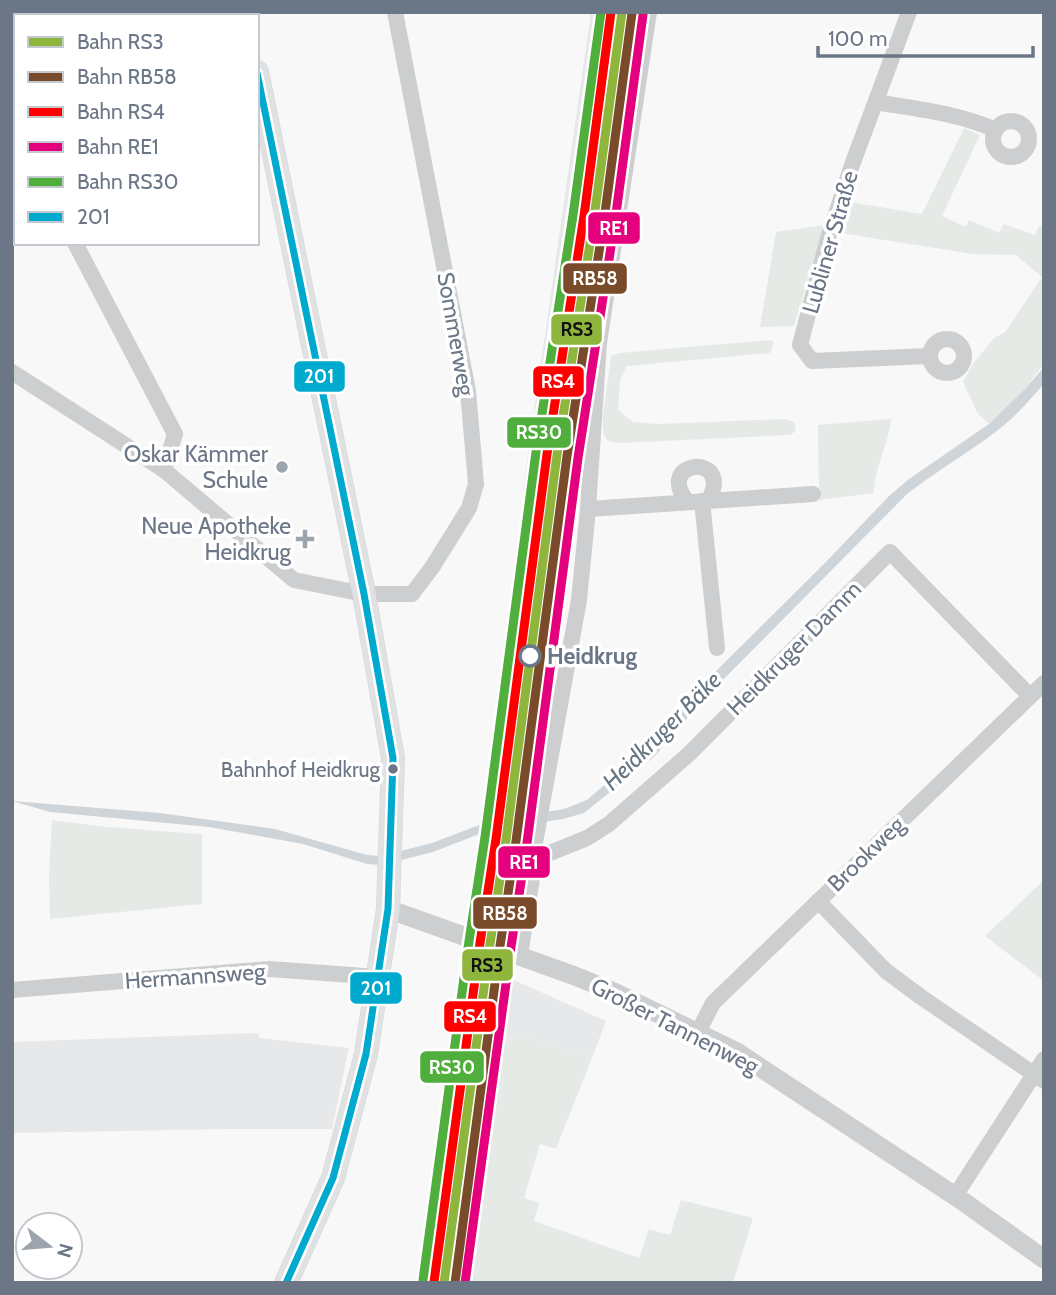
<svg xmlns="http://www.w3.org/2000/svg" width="1056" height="1295" font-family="Cabin,sans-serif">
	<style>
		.built { fill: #e7e8e9 }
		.green { fill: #e6eae6 }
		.water { fill: #cfd4d8 }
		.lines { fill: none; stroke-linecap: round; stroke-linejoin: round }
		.secondary-casing { stroke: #d5d6d7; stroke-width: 24 }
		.minor { stroke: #cdcecf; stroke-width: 16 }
		.tertiary { stroke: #cdcecf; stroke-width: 19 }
		.secondary { stroke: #e0e1e2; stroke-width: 23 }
		.bus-1-casing { stroke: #fff; stroke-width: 12 }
		.bus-1 { stroke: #00a9ce; stroke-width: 7 }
		.rail-1-casing { stroke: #fff; stroke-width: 14 }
		.rail-2-casing { stroke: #fff; stroke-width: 14 }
		.rail-3-casing { stroke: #fff; stroke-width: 14 }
		.rail-4-casing { stroke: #fff; stroke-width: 14 }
		.rail-5-casing { stroke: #fff; stroke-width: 14 }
		.rail-1 { stroke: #8eb63c; stroke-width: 9 }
		.rail-2 { stroke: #7a4b2a; stroke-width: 9 }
		.rail-3 { stroke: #f00; stroke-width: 9 }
		.rail-4 { stroke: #e5007d; stroke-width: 9 }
		.rail-5 { stroke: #50ae3d; stroke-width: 9 }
		.poi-dot { fill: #9ca4ae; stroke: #fff; stroke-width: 2.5 }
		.stop-dot { fill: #fff; stroke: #6b7686; stroke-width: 3.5 }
		.bus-dot { fill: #6b7686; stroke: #fff; stroke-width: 2.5 }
		.labels { text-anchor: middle; stroke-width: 7; stroke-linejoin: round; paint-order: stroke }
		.bus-label { font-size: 21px; fill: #6b7686; stroke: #fff; text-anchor: end }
		.street-label { font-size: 23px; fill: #6b7686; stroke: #fff }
		.poi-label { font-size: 23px; fill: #6b7686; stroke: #fff; text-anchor: end }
		.stop-label { font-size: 23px; font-weight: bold; fill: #6b7686; stroke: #fff; text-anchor: start }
		.water-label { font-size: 24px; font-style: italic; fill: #677681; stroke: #fff }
		.line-badge { stroke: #fff; stroke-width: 2.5 }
		.badge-label { font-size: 19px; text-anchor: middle; font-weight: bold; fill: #fff }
		.pale-badge-label { font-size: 19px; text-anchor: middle; font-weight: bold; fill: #111 }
	</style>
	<rect width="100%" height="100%" fill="#f8f8f8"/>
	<g class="built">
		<polygon points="591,12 635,12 519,807 520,851 500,974 606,1021 592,1058 535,1040 491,1036 454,1283 423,1283 468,964 494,808 525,590 536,492 523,490"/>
		<polygon points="258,1033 259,1038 349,1048 332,1129 229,1129 14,1133 12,1042"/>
	</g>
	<g class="green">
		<polygon points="964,128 980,135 942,216 966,227 969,220 999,233 1004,224 1035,235 1039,226 1044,228 1044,363 1025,389 989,424 978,414 963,382 973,364 994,338 1005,332 1042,277 1016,255 973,254 840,233 850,202 922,214"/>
		<polygon points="825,225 794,326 760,327 776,232"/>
		<polygon points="771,340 774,343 770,353 627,366 620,380 618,410 633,422 657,424 785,419 794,422 796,431 790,435 620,443 608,441 603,433 603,415 611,356 620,353"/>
		<path d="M891,419C889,444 874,468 874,493L819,500L818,425Z"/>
		<polygon points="52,820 107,827 202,834 202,904 50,919 49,875"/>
		<polygon points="1044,880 1044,981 985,936"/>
		<polygon points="491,1036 535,1040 592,1058 556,1149 540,1144 524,1198 539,1203 534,1221 639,1258 649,1229 670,1235 681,1200 753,1218 733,1283 454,1283"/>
	</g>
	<path class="water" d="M1044,367V384C1033,396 1022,409 1010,420C978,448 940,468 907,494L699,704L655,756L584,813L563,819L487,831L433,852L381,865L367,864L303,844L259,836L209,827L50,812L12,801L160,813L275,829L367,855L381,856L432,843L490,821L564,809L587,800L648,747L717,670L824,564L889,496L909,479L989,424L1025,389Z"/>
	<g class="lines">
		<defs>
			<g id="secondary">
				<polyline points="245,12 246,16"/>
				<polyline points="257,72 364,594 393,758 388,909 366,1054 333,1178 286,1283"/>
			</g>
		</defs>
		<use href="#secondary" class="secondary-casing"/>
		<g class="minor">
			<polyline points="909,12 852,165 828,238 800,345 812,361 929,356"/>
			<path d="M876,102C916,109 958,113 996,130"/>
			<polyline points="12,108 16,116"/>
			<circle cx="1011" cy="139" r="18"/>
			<polyline points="75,243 175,434 164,470"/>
			<circle cx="947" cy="356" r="17"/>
			<polyline points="12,372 164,470 294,580 364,594 412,594 433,566 469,508 476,484 468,391 395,12"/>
			<polyline points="702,501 717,648"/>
			<path d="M688,502C657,467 714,453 714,484C714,489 711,495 709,500"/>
			<polyline points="588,509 813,494"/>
			<polyline points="535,859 587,838 609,824 689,754 890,552 1030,696"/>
			<polyline points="818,901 886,971 921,997 1044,1081"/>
			<polyline points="520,955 535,859 535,843 579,600 588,509 599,343 649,12"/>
			<polyline points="12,990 270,969 378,977"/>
			<polyline points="698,1032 713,1003 1044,683"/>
			<polyline points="955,1196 1044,1059"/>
		</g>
		<polyline class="tertiary" points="388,909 575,976 614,992 737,1052 961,1200 1044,1259"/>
		<use href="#secondary" class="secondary"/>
		<defs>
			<polyline id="bus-1" points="257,73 364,594 393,758 388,909 366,1054 333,1178 286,1283"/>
		</defs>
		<use href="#bus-1" class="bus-1-casing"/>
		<use href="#bus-1" class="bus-1"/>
		<defs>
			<polyline id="rail-1" points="444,1283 490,944 506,840 557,455 594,218 622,12"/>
			<polyline id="rail-2" points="455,1283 500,946 516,841 567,456 604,220 632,13"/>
			<polyline id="rail-3" points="434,1282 480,943 496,839 547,454 584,216 611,12"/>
			<polyline id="rail-4" points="465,1283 511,947 527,843 578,458 615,221 643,15"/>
			<polyline id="rail-5" points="423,1280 469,941 485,837 536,452 573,215 601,12"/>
		</defs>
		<use href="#rail-1" class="rail-1-casing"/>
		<use href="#rail-2" class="rail-2-casing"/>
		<use href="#rail-3" class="rail-3-casing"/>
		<use href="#rail-4" class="rail-4-casing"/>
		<use href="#rail-5" class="rail-5-casing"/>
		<use href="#rail-1" class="rail-1"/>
		<use href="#rail-2" class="rail-2"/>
		<use href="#rail-3" class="rail-3"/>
		<use href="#rail-4" class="rail-4"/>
		<use href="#rail-5" class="rail-5"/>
	</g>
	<g class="poi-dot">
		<circle cx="282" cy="467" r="7"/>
		<path d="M301.5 528.5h7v7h7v7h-7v7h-7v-7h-7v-7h7z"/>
	</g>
	<circle class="stop-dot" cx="530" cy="656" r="10"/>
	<circle class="bus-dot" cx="393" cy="769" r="6"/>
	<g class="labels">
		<g class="bus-label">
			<text x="380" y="777">Bahnhof Heidkrug</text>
		</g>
		<g class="street-label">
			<text transform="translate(830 242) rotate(-74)" y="8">Lubliner Straße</text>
			<text transform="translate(456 334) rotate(80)" y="8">Sommerweg</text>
			<text transform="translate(794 648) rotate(-45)" y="8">Heidkruger Damm</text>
			<text transform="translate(866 854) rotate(-44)" y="8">Brookweg</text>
			<text transform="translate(195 976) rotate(-4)" y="8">Hermannsweg</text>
			<text transform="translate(675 1026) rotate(27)" y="8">Großer Tannenweg</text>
		</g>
		<g class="poi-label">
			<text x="268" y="462">Oskar Kämmer<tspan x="268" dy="26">Schule</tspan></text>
			<text x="291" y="534">Neue Apotheke<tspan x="291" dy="26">Heidkrug</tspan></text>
		</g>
		<g class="stop-label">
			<text x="547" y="664">Heidkrug</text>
		</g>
		<g class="water-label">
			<text transform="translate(662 731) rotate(-45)" y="8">Heidkruger Bäke</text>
		</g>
	</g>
	<g class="line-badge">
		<rect x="587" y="211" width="54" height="34" rx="7" fill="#e5007d"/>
		<rect x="562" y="262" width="66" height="33" rx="7" fill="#7a4b2a"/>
		<rect x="550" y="313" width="53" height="33" rx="7" fill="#8eb63c"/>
		<rect x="293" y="360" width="53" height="33" rx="7" fill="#00a9ce"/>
		<rect x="532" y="365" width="53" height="33" rx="7" fill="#f00"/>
		<rect x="506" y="416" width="66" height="33" rx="7" fill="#50ae3d"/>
		<rect x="497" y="845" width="54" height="34" rx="7" fill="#e5007d"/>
		<rect x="472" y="896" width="66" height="34" rx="7" fill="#7a4b2a"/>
		<rect x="461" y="948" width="53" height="34" rx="7" fill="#8eb63c"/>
		<rect x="349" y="971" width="54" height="34" rx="7" fill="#00a9ce"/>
		<rect x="443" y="1000" width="54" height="33" rx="7" fill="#f00"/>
		<rect x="419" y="1050" width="66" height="34" rx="7" fill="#50ae3d"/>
	</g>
	<g class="badge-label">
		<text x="614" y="235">RE1</text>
		<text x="595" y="285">RB58</text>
		<text x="319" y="383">201</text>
		<text x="558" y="388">RS4</text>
		<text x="539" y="439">RS30</text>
		<text x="524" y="869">RE1</text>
		<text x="505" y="920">RB58</text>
		<text x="376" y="995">201</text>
		<text x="470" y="1023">RS4</text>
		<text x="452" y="1074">RS30</text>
	</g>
	<g class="pale-badge-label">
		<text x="577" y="336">RS3</text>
		<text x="487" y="972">RS3</text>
	</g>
	<rect width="1056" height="1295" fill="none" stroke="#6b7686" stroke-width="28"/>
	<rect x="14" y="14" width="245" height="231" fill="#ffffff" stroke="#c4c8cf" stroke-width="2"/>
	<rect x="28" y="37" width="35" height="10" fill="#8eb63c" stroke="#c4c8cf" stroke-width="2"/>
	<text x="77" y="49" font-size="21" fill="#6b7686">Bahn RS3</text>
	<rect x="28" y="72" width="35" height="10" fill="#7a4b2a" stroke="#c4c8cf" stroke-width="2"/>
	<text x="77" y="84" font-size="21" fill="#6b7686">Bahn RB58</text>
	<rect x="28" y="107" width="35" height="10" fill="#ff0000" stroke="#c4c8cf" stroke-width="2"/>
	<text x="77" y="119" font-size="21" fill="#6b7686">Bahn RS4</text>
	<rect x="28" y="142" width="35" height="10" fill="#e5007d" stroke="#c4c8cf" stroke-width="2"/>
	<text x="77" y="154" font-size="21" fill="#6b7686">Bahn RE1</text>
	<rect x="28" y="177" width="35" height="10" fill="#50ae3d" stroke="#c4c8cf" stroke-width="2"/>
	<text x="77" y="189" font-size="21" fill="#6b7686">Bahn RS30</text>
	<rect x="28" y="212" width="35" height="10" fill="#00a9ce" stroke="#c4c8cf" stroke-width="2"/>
	<text x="77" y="224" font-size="21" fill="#6b7686">201</text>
	<g transform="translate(49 1246) rotate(106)"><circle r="33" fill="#ffffff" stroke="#c4c8cf" stroke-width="2"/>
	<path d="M0-5L12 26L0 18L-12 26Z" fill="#9ca4ae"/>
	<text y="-10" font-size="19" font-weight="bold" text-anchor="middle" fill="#6b7686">N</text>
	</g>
	<path d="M818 46v10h215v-10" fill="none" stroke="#6b7686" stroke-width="3.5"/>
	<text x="828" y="46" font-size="21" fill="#6b7686" stroke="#ffffff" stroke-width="5" paint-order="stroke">100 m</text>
</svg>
